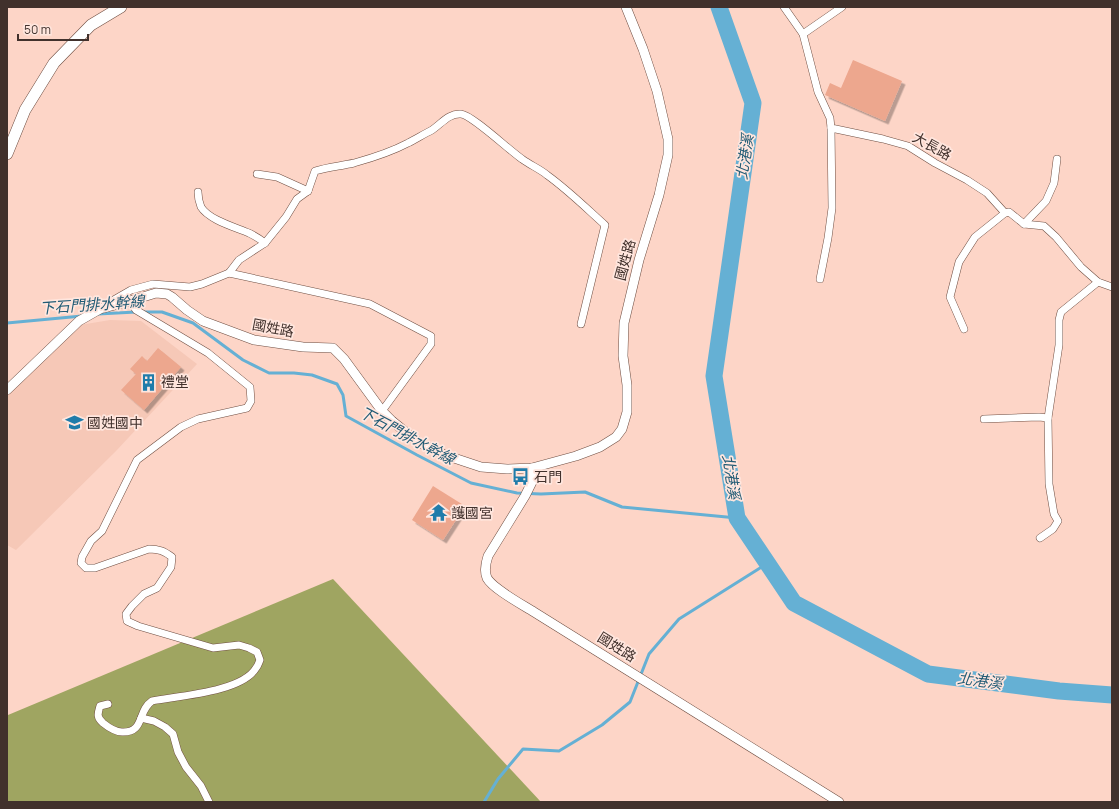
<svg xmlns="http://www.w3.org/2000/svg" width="1119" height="809" font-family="Manrope,'Noto Sans TC',sans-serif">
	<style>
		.built { fill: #f6c8b7 }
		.forest { fill: #9fa561 }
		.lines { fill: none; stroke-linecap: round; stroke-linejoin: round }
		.stream { stroke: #65b0d4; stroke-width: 3 }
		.river { stroke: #65b0d4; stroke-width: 17 }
		.building { fill: #eda78e; filter: url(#shadow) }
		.minor-casing { stroke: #6f4e42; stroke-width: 8 }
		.tertiary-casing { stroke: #6f4e42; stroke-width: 10 }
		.secondary-casing { stroke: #6f4e42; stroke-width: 12 }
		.minor { stroke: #fff; stroke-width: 7 }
		.tertiary { stroke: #fff; stroke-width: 9 }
		.secondary { stroke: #fff; stroke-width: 11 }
		.labels { text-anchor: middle; stroke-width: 3.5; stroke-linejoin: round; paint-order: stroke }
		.street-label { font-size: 14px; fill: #41312c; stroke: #ffe6de }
		.poi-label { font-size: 14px; fill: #41312c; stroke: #ffe6de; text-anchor: start }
		.water-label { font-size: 15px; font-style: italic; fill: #215b75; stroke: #ffe6de }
	</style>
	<defs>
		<filter id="shadow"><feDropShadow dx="3.5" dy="3.5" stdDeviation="0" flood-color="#0004"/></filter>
	</defs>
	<rect width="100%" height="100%" fill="#fdd5c7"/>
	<polygon class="built" points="110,320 141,321 197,364 116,451 16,550 7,545 7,396 80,325"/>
	<polygon class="forest" points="333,579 541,802 7,802 7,719 8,715"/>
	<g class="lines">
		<g class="stream">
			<polyline points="142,312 162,312 193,323 243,360 269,373 294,373 312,375 337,384 343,395 346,416 417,455 471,483 517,493 541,494 585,492 622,507 737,518"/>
			<polyline points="98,314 136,312"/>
			<polyline points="7,323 82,316"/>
			<polyline points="484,802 498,779 523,749 559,751 602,725 630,702 649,654 679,619 768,563"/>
		</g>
		<polyline class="river" points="719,7 753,103 714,376 737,518 794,603 928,674 1059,691 1112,695"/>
	</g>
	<g class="building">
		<polygon points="853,60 902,81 885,121 825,95 830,83 841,88"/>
		<polygon points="158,348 181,367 144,410 121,390 136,374 130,369 142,356 147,361"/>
		<polygon points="433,486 465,506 443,540 412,520"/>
	</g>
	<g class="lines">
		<defs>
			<g id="minor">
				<polyline points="784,7 803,34 818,92 830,118 831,128 883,139 908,146 935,163 967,180 987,193 1005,213 1009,212 1024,224 1044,226 1056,237 1081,267 1098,282 1112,287"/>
				<polyline points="803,34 842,7"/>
				<polyline points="257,174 277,177 308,191"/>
				<polyline points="1024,224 1046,201 1054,183 1057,159"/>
				<path d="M265,243L286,217L297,199L308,191L315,171C328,167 341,166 354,163C372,158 391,152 408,143C416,139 424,134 432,130C441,124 449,113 461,114C472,115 510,151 522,159C530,165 540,169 547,175C568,190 586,208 605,225L581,324"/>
				<polyline points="229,273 370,304 431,336 431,344 382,411"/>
				<polyline points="820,279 828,238 832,208 831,128"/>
				<path d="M105,305L131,290L153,284L190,287L202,284L229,273L239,260L265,243C260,239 255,236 249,233C235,227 209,220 201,207C199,202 198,197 198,192"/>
				<polyline points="964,329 950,297 959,262 975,237 1005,213"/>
				<polyline points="984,419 1039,417 1048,418"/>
				<polyline points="1040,538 1053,529 1058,521 1054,514 1049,484 1048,418 1059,345 1059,320 1061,312 1098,282"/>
				<path d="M108,704L100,706C98,713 96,717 103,723C108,727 115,732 122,732C145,733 137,711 152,701C178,696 242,692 256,668C258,666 259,662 260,660L257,652L249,648L239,645L213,648L138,626L127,621L126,614L132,606L144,594L157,588L171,567L172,557C164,551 159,549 149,549L95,568H86L81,563L82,557L91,541L102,531L137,460L181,427L198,419L247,408L251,401L250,387L208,353L136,310L130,301"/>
				<polyline points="141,718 154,721 165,727 173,734 178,752 186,767 201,786 209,802"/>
			</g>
			<g id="tertiary">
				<polyline points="7,390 79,321 100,309 130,301 156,293 167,294 172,297 187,310 203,321 254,340 303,347 333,348 344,359 382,411 392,421 418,442 445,455 481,467 507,469 532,468 576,456 600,447 616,437 622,429 627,412 627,385 623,356 624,323 639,260 659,195 668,155 668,139 657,91 643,49 626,7"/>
				<path d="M532,468V482L525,496L488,556C486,562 484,571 487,578C493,589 523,605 534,612L839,802"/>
			</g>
			<polyline id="secondary" points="7,154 25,110 54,63 91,25 121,7"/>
		</defs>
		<use href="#minor" class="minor-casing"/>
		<use href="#tertiary" class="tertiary-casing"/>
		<use href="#secondary" class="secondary-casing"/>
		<use href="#minor" class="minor"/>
		<use href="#tertiary" class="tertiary"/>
		<use href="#secondary" class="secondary"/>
	</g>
	<defs>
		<symbol id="building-bare" viewBox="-9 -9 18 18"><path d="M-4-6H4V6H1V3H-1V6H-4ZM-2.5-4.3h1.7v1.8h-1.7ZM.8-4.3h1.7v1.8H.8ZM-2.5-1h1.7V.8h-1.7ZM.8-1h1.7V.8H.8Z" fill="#207caa" stroke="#ffe6de" stroke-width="2.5" paint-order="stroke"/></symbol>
		<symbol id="school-bare" viewBox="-9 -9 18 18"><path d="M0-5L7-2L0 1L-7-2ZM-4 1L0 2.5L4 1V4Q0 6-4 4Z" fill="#207caa" stroke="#ffe6de" stroke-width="2.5" paint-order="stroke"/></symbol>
		<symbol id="bus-bare" viewBox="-9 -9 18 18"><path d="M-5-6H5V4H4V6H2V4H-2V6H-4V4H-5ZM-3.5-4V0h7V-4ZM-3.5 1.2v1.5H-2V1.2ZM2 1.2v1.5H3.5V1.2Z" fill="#207caa" stroke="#ffe6de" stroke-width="2.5" paint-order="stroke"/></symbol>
		<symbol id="temple-bare" viewBox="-9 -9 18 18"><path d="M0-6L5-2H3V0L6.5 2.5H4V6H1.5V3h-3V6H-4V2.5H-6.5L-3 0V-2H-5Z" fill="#207caa" stroke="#ffe6de" stroke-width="2.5" paint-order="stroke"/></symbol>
	</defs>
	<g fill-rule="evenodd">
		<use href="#building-bare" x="136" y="370" width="25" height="25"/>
		<use href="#school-bare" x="62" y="410" width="25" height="25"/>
		<use href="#bus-bare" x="508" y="464" width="25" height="25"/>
		<use href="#temple-bare" x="426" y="500" width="25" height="25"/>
	</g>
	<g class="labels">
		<g class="street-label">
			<text transform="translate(932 146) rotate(29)" y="5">大長路</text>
			<text transform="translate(625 260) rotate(-75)" y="5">國姓路</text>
			<text transform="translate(273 328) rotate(11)" y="5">國姓路</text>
			<text transform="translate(617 647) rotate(32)" y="5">國姓路</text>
		</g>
		<g class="poi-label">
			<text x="161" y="387">禮堂</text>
			<text x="87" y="428">國姓國中</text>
			<text x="534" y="482">石門</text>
			<text x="451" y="518">護國宮</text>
		</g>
		<g class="water-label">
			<text transform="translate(745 157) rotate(-82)" y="5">北港溪</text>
			<text transform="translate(92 305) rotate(-4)" y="5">下石門排水幹線</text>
			<text transform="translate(407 436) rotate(28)" y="5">下石門排水幹線</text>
			<text transform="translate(731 477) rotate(81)" y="5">北港溪</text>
			<text transform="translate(980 681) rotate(7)" y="5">北港溪</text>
		</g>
	</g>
	<rect width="1119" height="809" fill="none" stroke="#41312c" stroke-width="16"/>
	<path d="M18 34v6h70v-6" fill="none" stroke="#41312c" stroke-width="2"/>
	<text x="24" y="34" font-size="12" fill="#41312c" stroke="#ffe6de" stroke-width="3" paint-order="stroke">50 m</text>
</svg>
